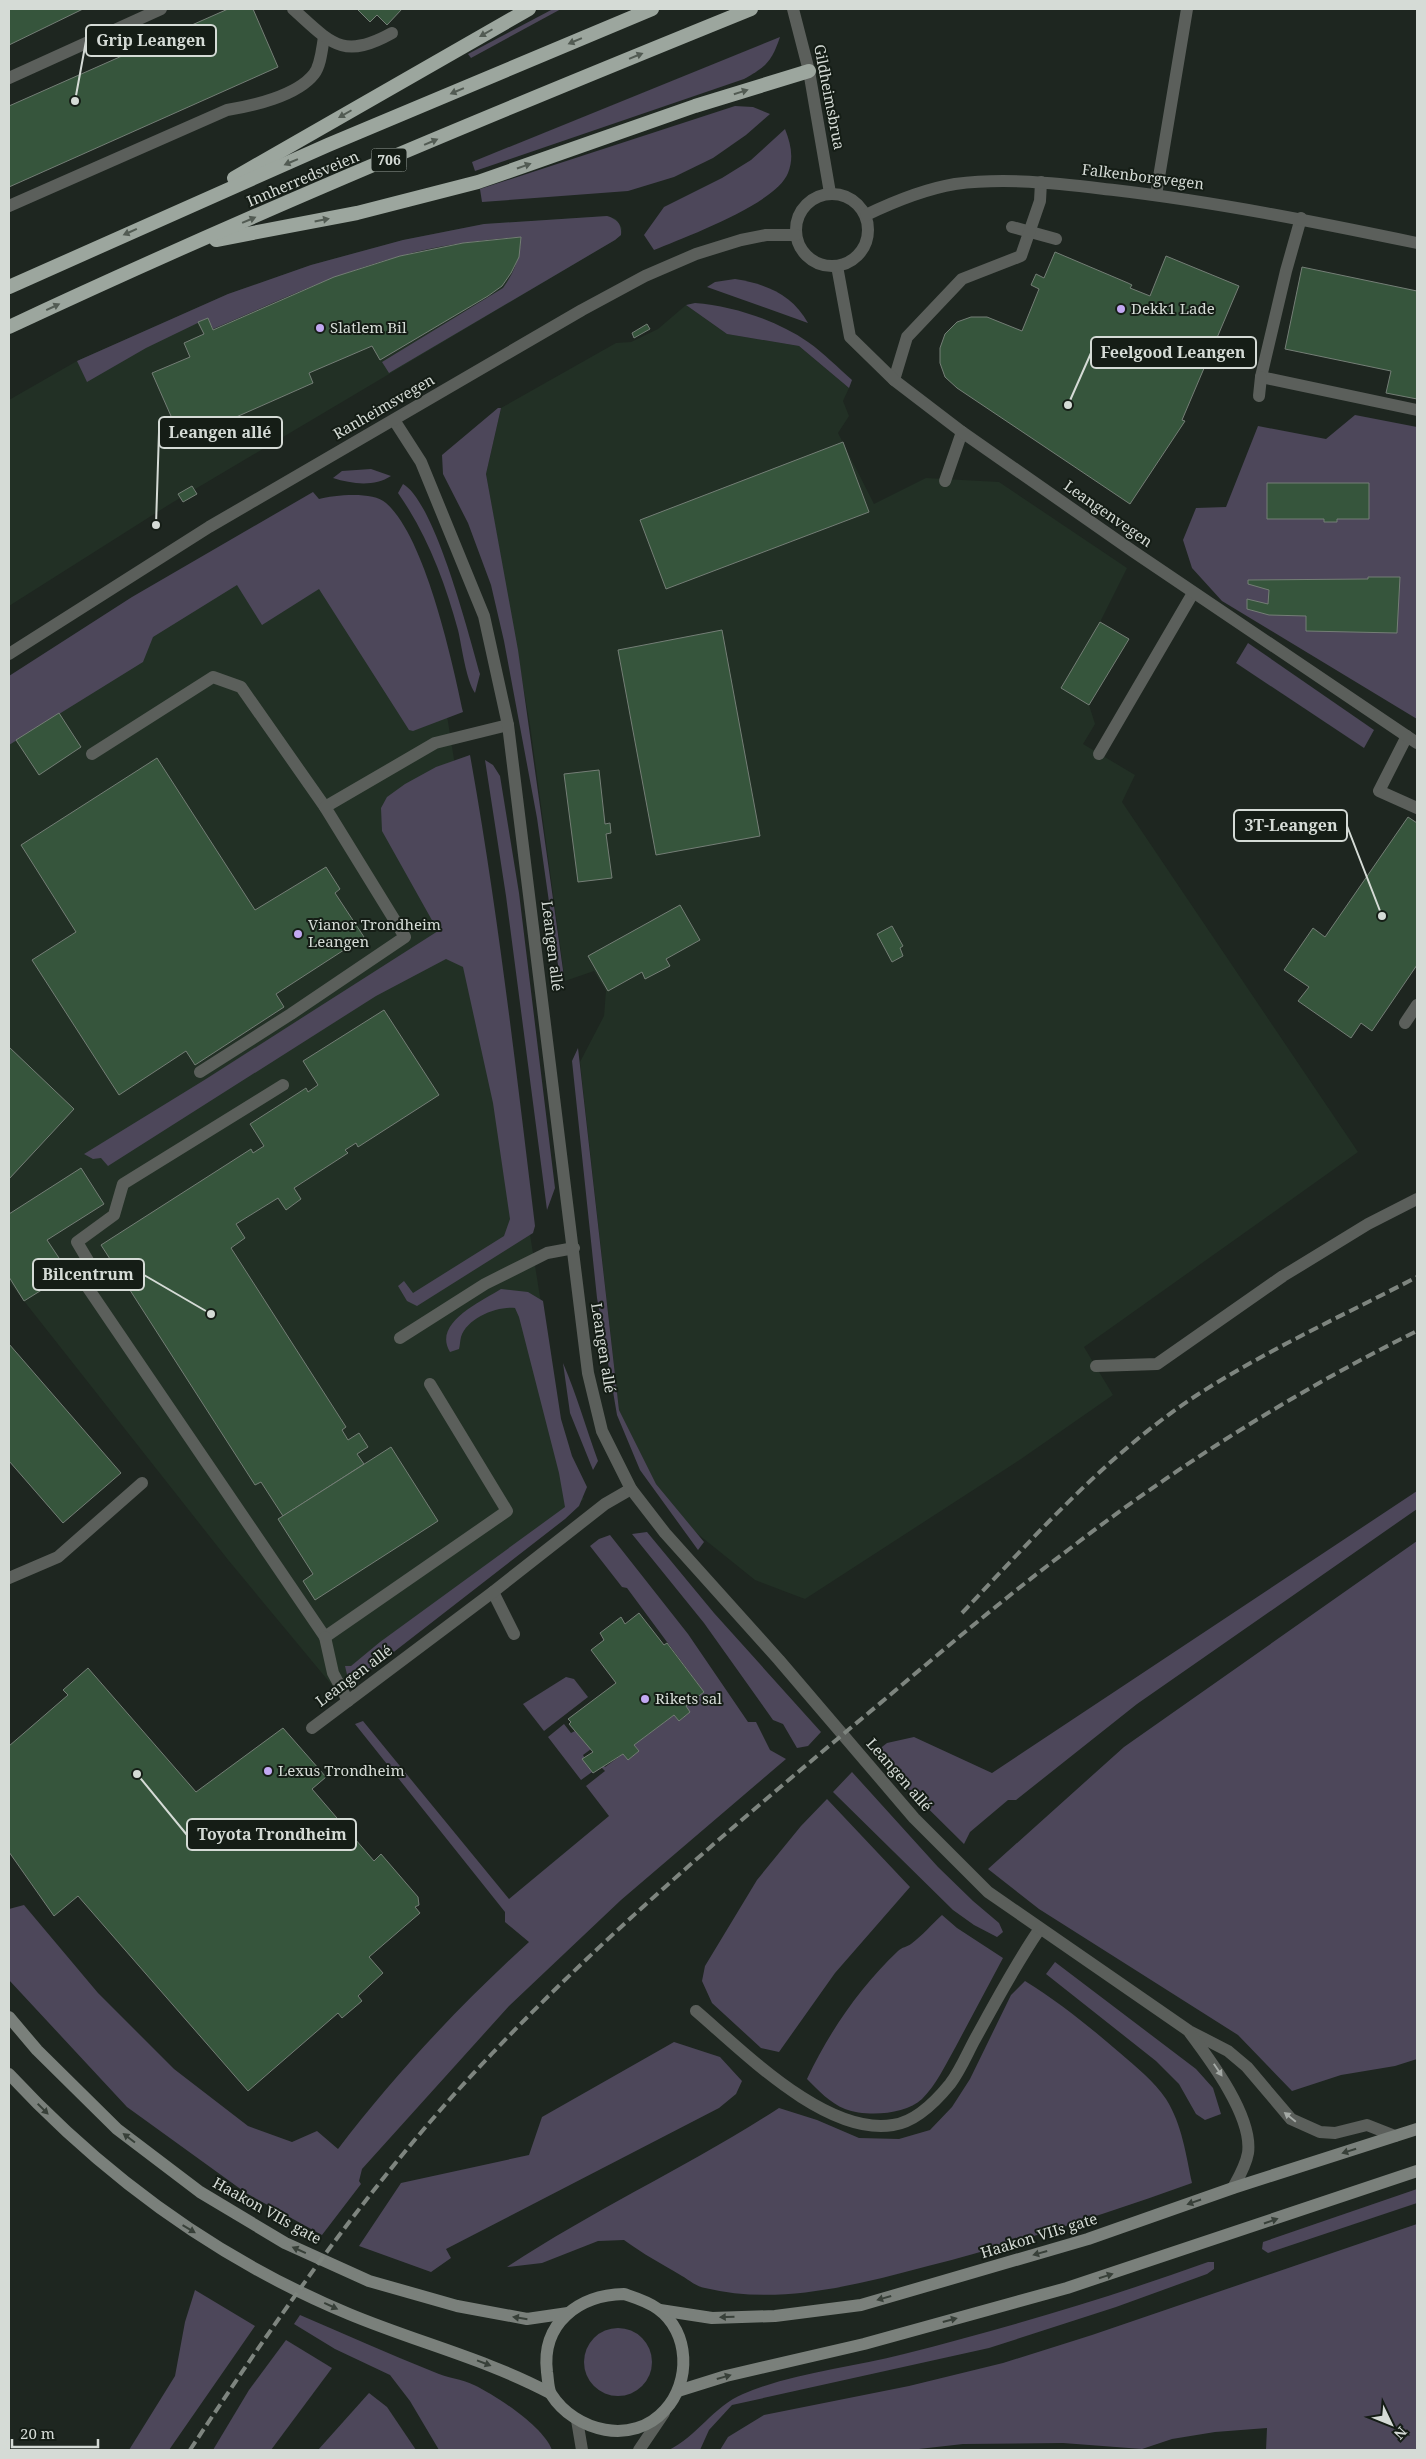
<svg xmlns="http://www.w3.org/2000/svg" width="1426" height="2459" font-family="'Noto Serif',serif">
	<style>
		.built { fill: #223025 }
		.green { fill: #4d475a }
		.building { fill: #36553c; stroke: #747e76 }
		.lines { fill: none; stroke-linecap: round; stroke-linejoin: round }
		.service { stroke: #5b5f5b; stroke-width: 12 }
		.minor { stroke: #5b5f5b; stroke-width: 12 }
		.tertiary { stroke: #5b5f5b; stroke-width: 12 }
		.secondary { stroke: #7a807b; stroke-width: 12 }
		.trunk { stroke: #9ca69e; stroke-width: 14 }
		.rail { stroke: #7e857f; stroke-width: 4; stroke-dasharray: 10 5; stroke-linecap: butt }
		.oneway { fill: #525b53 }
		.oneway2 { fill: #a4a9a5 }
		.oneway3 { fill: #384039 }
		.poi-dot { fill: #c2a8f2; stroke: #151d16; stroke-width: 2 }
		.labels { text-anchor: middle; stroke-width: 4; stroke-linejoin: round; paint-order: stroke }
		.shield { fill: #151d16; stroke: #9ba29c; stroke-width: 1 }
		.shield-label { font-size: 14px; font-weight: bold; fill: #d5dbd6 }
		.street-label { font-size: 15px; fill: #d5dbd6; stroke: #151d16 }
		.poi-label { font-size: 15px; fill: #d5dbd6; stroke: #151d16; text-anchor: start }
		.leader { fill: none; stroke: #d5dbd6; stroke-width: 2 }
		.callout-dot { fill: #d5dbd6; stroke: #151d16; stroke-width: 2 }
		.callout { fill: #151d16; stroke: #d5dbd6; stroke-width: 2 }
		.callout-label { font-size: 16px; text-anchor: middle; font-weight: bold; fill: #d5dbd6 }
	</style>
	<rect width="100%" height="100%" fill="#1e2620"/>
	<g class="built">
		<polygon points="607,216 616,219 622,228 621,235 615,240 170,504 9,606 9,400 77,361 228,294 311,265 403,240 484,224"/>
		<polygon points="686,305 727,334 799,346 849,388 843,401 849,416 838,433 874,504 926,478 999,482 1127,568 1100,622 1061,688 1089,705 1095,724 1083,744 1135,775 1122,802 1358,1152 1084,1347 1113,1395 1021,1459 805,1599 755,1580 694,1531 656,1484 619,1410 580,1062 604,1016 606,991 594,971 565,981 530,725 486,474 501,408 616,343 631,342 658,329"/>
		<polygon points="322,513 445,703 568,1472 584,1499 336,1690 229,1561 9,1282 9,732"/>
	</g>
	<g class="green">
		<polygon points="553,9 561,9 471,58 468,54"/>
		<path d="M780,37C772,61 766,67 744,79L475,171L472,162Z"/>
		<polygon points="735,106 753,107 770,114 746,135 713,158 674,177 628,191 482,202 480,189"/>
		<path d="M785,129C791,144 794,158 788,173C776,204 685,237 654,250L644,235L664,207L722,178L751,160Z"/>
		<path d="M607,216C617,219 622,224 621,235L615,240L389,373L382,362L503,288C515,271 520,257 521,237C480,240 440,245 401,256C335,273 274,303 213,329L208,318L146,348L87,382L77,361L228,294L311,265L403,240L484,224Z"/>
		<path d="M735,279C766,284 792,294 808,323L707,287L715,282Z"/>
		<path d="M695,303C733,306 776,320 808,342C824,353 838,368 852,380L849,388L799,346L727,334L686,305Z"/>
		<polygon points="498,408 501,408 486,474 518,650 564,977 560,979 537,818 504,641 491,585 468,523 443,474 442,455"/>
		<polygon points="1355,415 1417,427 1417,719 1222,601 1192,568 1183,540 1196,508 1226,507 1258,426 1326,439"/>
		<path d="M371,469L391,476C374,487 352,484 333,478L342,471Z"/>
		<path d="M403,484C435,502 469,635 480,674L475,693C466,680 462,647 458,630C445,582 427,534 398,493Z"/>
		<path d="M313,492L319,499C335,495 373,491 386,503C425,537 452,660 463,712L413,731L409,730L319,589L262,625L237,585L153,637L143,662L9,745V676L132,597Z"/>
		<polygon points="1248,643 1374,730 1364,748 1236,663"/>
		<path d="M470,755C498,911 516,1069 535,1226L533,1233L417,1306L407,1301L398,1286L404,1281L413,1293L504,1236L510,1219L493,1103L463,967L446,959L376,996L108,1166L101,1158L93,1159L84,1154L206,1079L438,931L382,831L381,808L387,797L405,784L436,767Z"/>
		<polygon points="485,760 493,765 500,776 519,893 555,1188 547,1210 506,896"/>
		<polygon points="578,1048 619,1410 656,1484 704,1542 698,1550 640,1470 617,1415 597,1298 572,1061"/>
		<path d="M501,1289L528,1292L543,1301L561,1419L572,1456L587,1487L579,1506L565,1519L368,1672L349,1683L345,1666H351L380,1642L565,1507L559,1473L519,1317L515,1308C497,1306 467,1318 461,1337C460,1341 460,1345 459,1349L450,1352C432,1323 482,1301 501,1289Z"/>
		<path d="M563,1363C577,1396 586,1428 598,1461L593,1470L570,1413Z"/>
		<polygon points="1417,1491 1417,1509 1137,1704 1016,1800 1008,1800 970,1832 964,1844 873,1754 887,1743 914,1737 992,1773"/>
		<polygon points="647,1532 714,1613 821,1732 808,1746 797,1748 783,1724 773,1720 704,1623 632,1534"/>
		<path d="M610,1535L688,1634L748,1722H756L770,1750L786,1759L621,1900L509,2006L362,2169L359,2181L361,2184L322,2235L246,2193L127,2107L9,1980V1909L24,1905L98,1993L174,2069L248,2126L292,2142L317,2131L338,2149C395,2074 460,2005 529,1942L505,1922V1912L355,1724L363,1721L509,1899L609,1816L586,1786L605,1771L601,1767L603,1765L605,1767L623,1754L628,1760L639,1751L634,1745L674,1715L679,1721L690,1712L686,1706L704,1692L627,1588L622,1587L590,1546L599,1539Z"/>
		<polygon points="1417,1541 1417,2059 1395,2066 1341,2075 1292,2091 1238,2035 1039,1909 988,1869 1124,1747"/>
		<polygon points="566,1677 574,1679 588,1697 544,1731 523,1704"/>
		<polygon points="564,1724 571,1733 575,1731 591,1749 583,1755 592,1772 581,1780 548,1737"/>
		<polygon points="852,1772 938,1867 973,1901 999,1923 1003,1932 997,1937 974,1925 953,1910 833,1792"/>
		<polygon points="827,1799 910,1887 835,1973 779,2052 761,2048 712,2003 702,1981 705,1966 757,1880 801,1826"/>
		<path d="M942,1915L957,1928L1003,1958C987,1988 971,2018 955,2048C945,2066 936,2085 922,2099C905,2115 866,2117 845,2109C830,2103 818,2090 807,2079C829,2032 860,1987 898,1951C902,1947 907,1947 911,1944C922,1936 932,1924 942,1915Z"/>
		<polygon points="1055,1962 1196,2069 1213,2088 1221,2114 1205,2120 1196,2114 1179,2084 1156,2061 1046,1974"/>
		<path d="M1025,1981C1059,2002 1090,2027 1120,2053C1136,2067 1154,2081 1166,2099C1182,2124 1186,2155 1192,2183C1105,2214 1018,2243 928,2266C856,2285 779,2306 705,2288C697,2287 689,2280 682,2276C662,2264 643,2254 624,2240L598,2241L542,2263L507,2267C595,2209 691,2165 779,2108L817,2120L859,2138L899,2139L930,2130L952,2107L970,2079L1011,1995Z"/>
		<polygon points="674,2042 720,2057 742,2081 736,2094 719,2108 446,2249 451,2258 431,2272 359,2246 401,2183 529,2155 542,2117"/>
		<polygon points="1417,2189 1417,2203 1268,2253 1262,2249 1263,2242"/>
		<polygon points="1417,2224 1417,2450 1266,2450 1267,2428 1215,2432 1172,2439 1142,2449 1063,2443 963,2444 910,2450 720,2450 728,2437 764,2415 909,2386 1003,2363 1092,2335"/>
		<path d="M1208,2262H1214V2269L1207,2274L1116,2307L989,2348L732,2405L709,2430L700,2450H669C696,2437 714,2406 743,2394C795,2372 851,2368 904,2354C1007,2328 1108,2298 1208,2262Z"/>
		<polygon points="195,2290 255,2326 169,2450 129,2450 175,2376 185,2322"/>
		<path d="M300,2315C345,2334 389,2354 434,2372C447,2378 462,2379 474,2385C497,2396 544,2427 552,2450H439L410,2401L390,2375L335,2349L294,2324Z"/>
		<circle cx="618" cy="2362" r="34"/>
		<polygon points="286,2340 332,2368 271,2450 213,2450 249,2390"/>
		<polygon points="369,2393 387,2407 416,2450 318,2450"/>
	</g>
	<g class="building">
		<polygon points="9,9 83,9 9,45"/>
		<polygon points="228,9 253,9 278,67 9,187 9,106"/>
		<polygon points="357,9 402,9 387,25 377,15 370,22"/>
		<polygon points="521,237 519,257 511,273 502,286 488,296 380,360 372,346 309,373 313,383 182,441 152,373 190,357 184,343 204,334 198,322 208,318 213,330 334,277 400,256 463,243"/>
		<polygon points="1055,252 1128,283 1132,285 1130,288 1150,296 1166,256 1239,286 1182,420 1185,421 1130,504 957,388 945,377 940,363 940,348 945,334 957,322 971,317 987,317 1022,331 1039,289 1031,285 1036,274 1044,278"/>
		<polygon points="1302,267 1417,291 1417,399 1386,393 1391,371 1285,349"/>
		<polygon points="647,324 650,329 634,338 632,333"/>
		<polygon points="843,442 869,512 666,589 640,520"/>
		<polygon points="1267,483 1369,483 1369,519 1337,519 1337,522 1324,522 1324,519 1267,519"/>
		<polygon points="192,486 197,494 183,502 178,494"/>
		<polygon points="1368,577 1400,577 1397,633 1306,631 1306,616 1269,615 1247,609 1247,599 1268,604 1269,590 1248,584 1248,580 1368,579"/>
		<polygon points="1100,622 1129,639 1089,705 1061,688"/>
		<polygon points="722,630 760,836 656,855 618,650"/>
		<polygon points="59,713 81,747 39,775 16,740"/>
		<polygon points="157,758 255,910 326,867 340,889 335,893 364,937 276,994 284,1007 195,1065 186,1051 119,1095 32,960 76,932 21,845"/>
		<polygon points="599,770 605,824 610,823 611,833 606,834 612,878 578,882 564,774"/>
		<polygon points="1408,817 1417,823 1417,965 1372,1031 1361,1023 1351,1038 1298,1001 1309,987 1284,970 1313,928 1325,937"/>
		<polygon points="680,905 700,940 666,959 670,966 645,979 642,972 608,991 588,956"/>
		<polygon points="892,926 903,946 900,948 903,956 892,962 877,934"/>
		<polygon points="384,1010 439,1095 358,1147 356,1143 345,1150 348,1153 294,1188 301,1199 286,1210 278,1198 236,1224 245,1238 231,1248 346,1427 342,1430 348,1440 359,1433 368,1447 357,1454 364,1464 283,1516 261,1482 255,1485 101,1245 251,1149 253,1153 264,1146 250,1124 306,1088 308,1092 318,1085 303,1061"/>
		<polygon points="9,1047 74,1109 9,1179"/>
		<polygon points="81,1168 104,1204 47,1240 69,1273 24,1301 9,1277 9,1214"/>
		<polygon points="9,1344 121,1473 63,1523 9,1461"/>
		<polygon points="391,1447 438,1521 315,1600 303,1581 313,1574 278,1519"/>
		<polygon points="639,1613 664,1645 667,1643 704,1692 686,1706 690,1712 679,1721 674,1715 634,1745 639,1751 628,1760 623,1754 593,1773 582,1759 593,1752 569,1724 571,1722 568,1719 616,1683 591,1650 604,1640 600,1633 621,1617 625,1624"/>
		<polygon points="88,1668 196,1792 283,1728 326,1777 312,1789 374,1861 381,1854 418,1897 419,1905 415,1907 420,1913 369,1957 383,1973 358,1996 362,2001 342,2018 338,2013 248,2091 78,1896 54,1916 9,1852 9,1746 68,1695 63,1690"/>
	</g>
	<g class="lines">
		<g class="service">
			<polyline points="1156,195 1187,9"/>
			<path d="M9,206L227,110C252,106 297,96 314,74C321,65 322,48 324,37"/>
			<polyline points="1301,218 1286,271 1261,377 1417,410"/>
			<polyline points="1012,227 1056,239"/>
			<polyline points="894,380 907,337 962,279 1021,256 1040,201 1041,182"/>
			<polyline points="1259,396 1261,377"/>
			<polyline points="945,481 962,432"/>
			<polyline points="1407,736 1379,791 1417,808"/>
			<polyline points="92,754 213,677 241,687 325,807"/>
			<polyline points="1099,754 1193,593"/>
			<polyline points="1405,1023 1417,1005"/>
			<polyline points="200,1072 291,1014 405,937 325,807 435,743 508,725"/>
			<polyline points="283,1085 123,1184 114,1215 77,1242 93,1269 88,1288 325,1637 507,1511 430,1384"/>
			<polyline points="400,1338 485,1284 547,1253 574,1248"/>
			<polyline points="1096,1366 1157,1364 1283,1276 1368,1224 1417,1199"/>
			<polyline points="9,1578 58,1557 142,1483"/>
			<polyline points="493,1592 514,1634"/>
			<polyline points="325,1637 333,1673 348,1701"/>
			<polyline points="312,1728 493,1592 605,1504 631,1489"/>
			<path d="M696,2011C744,2052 826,2136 893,2125C916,2122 937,2100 950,2084C960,2071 967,2054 974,2041C995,2003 1015,1965 1039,1930"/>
		</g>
		<g class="minor">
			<path d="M293,9C330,42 342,61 392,33"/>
			<polyline points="9,78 161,9"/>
			<polyline points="837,266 850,337 894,380 962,432 1134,552 1417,743"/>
		</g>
		<g class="tertiary">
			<polyline points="793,9 809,71 830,193"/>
			<circle cx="832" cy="230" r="36"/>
			<path d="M866,215C893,202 925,189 955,184C1009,177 1061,184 1114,190C1216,202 1316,222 1417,243"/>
			<polyline points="394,420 421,462 484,616 508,725 588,1373 602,1431 631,1489 665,1533 779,1660 914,1818 988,1892 1189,2031 1228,2051 1247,2067 1291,2119 1320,2132 1335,2133 1367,2125 1395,2136"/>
			<polyline points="9,654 209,527 582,310 645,276 696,254 741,240 766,235 796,235"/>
			<path d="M1190,2033C1211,2061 1253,2117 1248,2153C1246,2165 1239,2177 1233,2188"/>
			<polyline points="577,2420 582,2450"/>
			<polyline points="639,2450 664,2413"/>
		</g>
		<g class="secondary">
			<polyline points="9,2017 37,2050 117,2129 200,2192 285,2243 369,2281 457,2306 527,2319 568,2313"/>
			<path d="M9,2074C105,2177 219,2260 349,2314C416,2342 486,2359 550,2393"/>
			<path d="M624,2294C636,2298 647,2301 658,2309C690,2332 691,2382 665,2410C633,2446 575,2432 551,2394C548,2389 548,2378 547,2372C541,2323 579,2295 624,2294Z"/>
			<polyline points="660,2310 712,2318 775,2316 861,2305 1088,2239 1233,2188 1417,2129"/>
			<polyline points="678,2391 726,2376 864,2344 1067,2288 1417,2171"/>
		</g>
		<g class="trunk">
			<polyline points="234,178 529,9"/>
			<polyline points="216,240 357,213 478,182 695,106 809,71"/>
			<polyline points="9,287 328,145 652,9"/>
			<path d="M9,327C252,213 502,110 751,9"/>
		</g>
		<g class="rail">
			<path d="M962,1613C1036,1535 1107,1454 1197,1395C1267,1350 1344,1315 1417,1277"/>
			<path d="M190,2450C279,2315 373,2179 485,2061C606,1932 743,1818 878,1705C941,1652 1003,1599 1068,1550C1177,1466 1294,1392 1417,1331"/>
		</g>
	</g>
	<defs><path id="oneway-solid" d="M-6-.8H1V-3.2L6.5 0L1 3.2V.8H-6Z" transform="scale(1.25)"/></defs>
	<g class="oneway">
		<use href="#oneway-solid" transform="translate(486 33) rotate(150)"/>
		<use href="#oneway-solid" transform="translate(575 41) rotate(157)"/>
		<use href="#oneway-solid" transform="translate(636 56) rotate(-22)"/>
		<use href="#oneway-solid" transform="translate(457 91) rotate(157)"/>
		<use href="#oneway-solid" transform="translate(741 92) rotate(-17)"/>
		<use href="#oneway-solid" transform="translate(345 114) rotate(150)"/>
		<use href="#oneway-solid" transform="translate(431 142) rotate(-23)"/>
		<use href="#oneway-solid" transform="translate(291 162) rotate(157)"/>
		<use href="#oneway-solid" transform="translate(524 166) rotate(-19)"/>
		<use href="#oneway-solid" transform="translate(249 220) rotate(-23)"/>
		<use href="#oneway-solid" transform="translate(322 220) rotate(-11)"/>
		<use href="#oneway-solid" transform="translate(130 232) rotate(156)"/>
		<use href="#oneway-solid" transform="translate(53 307) rotate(-25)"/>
	</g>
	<g class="oneway2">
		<use href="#oneway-solid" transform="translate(1218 2070) rotate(56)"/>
		<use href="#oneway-solid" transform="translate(1290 2117) rotate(-141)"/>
	</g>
	<g class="oneway3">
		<use href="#oneway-solid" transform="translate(43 2109) rotate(45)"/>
		<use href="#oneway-solid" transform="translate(129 2138) rotate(-143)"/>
		<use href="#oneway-solid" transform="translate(1349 2151) rotate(162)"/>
		<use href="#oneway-solid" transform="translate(1194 2202) rotate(161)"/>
		<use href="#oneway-solid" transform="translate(1271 2221) rotate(-19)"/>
		<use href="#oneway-solid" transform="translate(189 2229) rotate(31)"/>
		<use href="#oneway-solid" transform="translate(299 2250) rotate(-156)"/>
		<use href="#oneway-solid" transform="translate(1040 2253) rotate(164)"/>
		<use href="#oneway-solid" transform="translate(1106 2276) rotate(-18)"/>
		<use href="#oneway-solid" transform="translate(884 2298) rotate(164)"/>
		<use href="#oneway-solid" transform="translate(331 2306) rotate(25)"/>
		<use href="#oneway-solid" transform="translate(727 2317) rotate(178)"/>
		<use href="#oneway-solid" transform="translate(520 2318) rotate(-171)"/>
		<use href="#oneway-solid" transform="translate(950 2320) rotate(-15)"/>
		<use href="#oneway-solid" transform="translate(484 2363) rotate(21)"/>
		<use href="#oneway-solid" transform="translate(724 2377) rotate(-16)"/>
	</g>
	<g class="poi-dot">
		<circle cx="1121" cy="309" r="5"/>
		<circle cx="320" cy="328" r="5"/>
		<circle cx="298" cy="934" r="5"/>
		<circle cx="645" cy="1699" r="5"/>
		<circle cx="268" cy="1771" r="5"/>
	</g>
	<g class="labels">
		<rect class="shield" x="371.5" y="148.5" width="35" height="23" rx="4"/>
		<g class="shield-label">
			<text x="389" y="165">706</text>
		</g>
		<g class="street-label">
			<text transform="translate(829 97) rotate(79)" y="5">Gildheimsbrua</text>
			<text transform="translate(1143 177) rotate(7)" y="5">Falkenborgvegen</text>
			<text transform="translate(303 179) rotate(-23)" y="5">Innherredsveien</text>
			<text transform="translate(384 407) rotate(-30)" y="5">Ranheimsvegen</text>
			<text transform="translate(1108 514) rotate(35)" y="5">Leangenvegen</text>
			<text transform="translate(552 946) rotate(83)" y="5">Leangen allé</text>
			<text transform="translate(603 1348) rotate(81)" y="5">Leangen allé</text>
			<text transform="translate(354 1676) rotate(-37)" y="5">Leangen allé</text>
			<text transform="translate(899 1775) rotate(49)" y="5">Leangen allé</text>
			<text transform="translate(267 2211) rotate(29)" y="5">Haakon VIIs gate</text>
			<text transform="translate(1039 2236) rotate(-17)" y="5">Haakon VIIs gate</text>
		</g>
		<g class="poi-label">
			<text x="1131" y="314">Dekk1 Lade</text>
			<text x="330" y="333">Slatlem Bil</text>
			<text x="308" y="930">Vianor Trondheim<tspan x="308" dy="17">Leangen</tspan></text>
			<text x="655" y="1704">Rikets sal</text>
			<text x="278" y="1776">Lexus Trondheim</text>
		</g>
	</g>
	<path class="leader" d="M75 101L86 41M1068 405L1091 353M156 525L159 432M1382 916L1347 826M211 1314L144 1275M137 1774L187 1835"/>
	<g class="callout-dot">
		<circle cx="75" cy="101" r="5"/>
		<circle cx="1068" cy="405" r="5"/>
		<circle cx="156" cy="525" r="5"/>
		<circle cx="1382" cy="916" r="5"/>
		<circle cx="211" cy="1314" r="5"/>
		<circle cx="137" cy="1774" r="5"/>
	</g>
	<g class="callout">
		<rect x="86" y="25" width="130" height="31" rx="5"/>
		<rect x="1091" y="337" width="165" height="31" rx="5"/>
		<rect x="159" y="417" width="123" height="31" rx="5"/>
		<rect x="1234" y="810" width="113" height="31" rx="5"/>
		<rect x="33" y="1259" width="111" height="31" rx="5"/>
		<rect x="187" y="1819" width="169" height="31" rx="5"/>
	</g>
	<g class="callout-label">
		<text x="151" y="46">Grip Leangen</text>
		<text x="1173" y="358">Feelgood Leangen</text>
		<text x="220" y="438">Leangen allé</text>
		<text x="1291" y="831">3T-Leangen</text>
		<text x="88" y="1280">Bilcentrum</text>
		<text x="272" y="1840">Toyota Trondheim</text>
	</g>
	<rect width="1426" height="2459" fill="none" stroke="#d5dbd6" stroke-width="20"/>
	<g transform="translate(1391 2424) rotate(133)" stroke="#151d16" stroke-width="4" paint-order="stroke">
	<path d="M0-4L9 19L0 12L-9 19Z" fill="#d5dbd6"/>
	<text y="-8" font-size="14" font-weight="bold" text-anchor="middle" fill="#d5dbd6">N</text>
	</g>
	<path d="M12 2439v8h86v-8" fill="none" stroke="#d5dbd6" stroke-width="2.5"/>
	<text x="20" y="2439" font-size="15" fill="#d5dbd6" stroke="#151d16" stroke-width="4" paint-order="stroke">20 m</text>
</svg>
